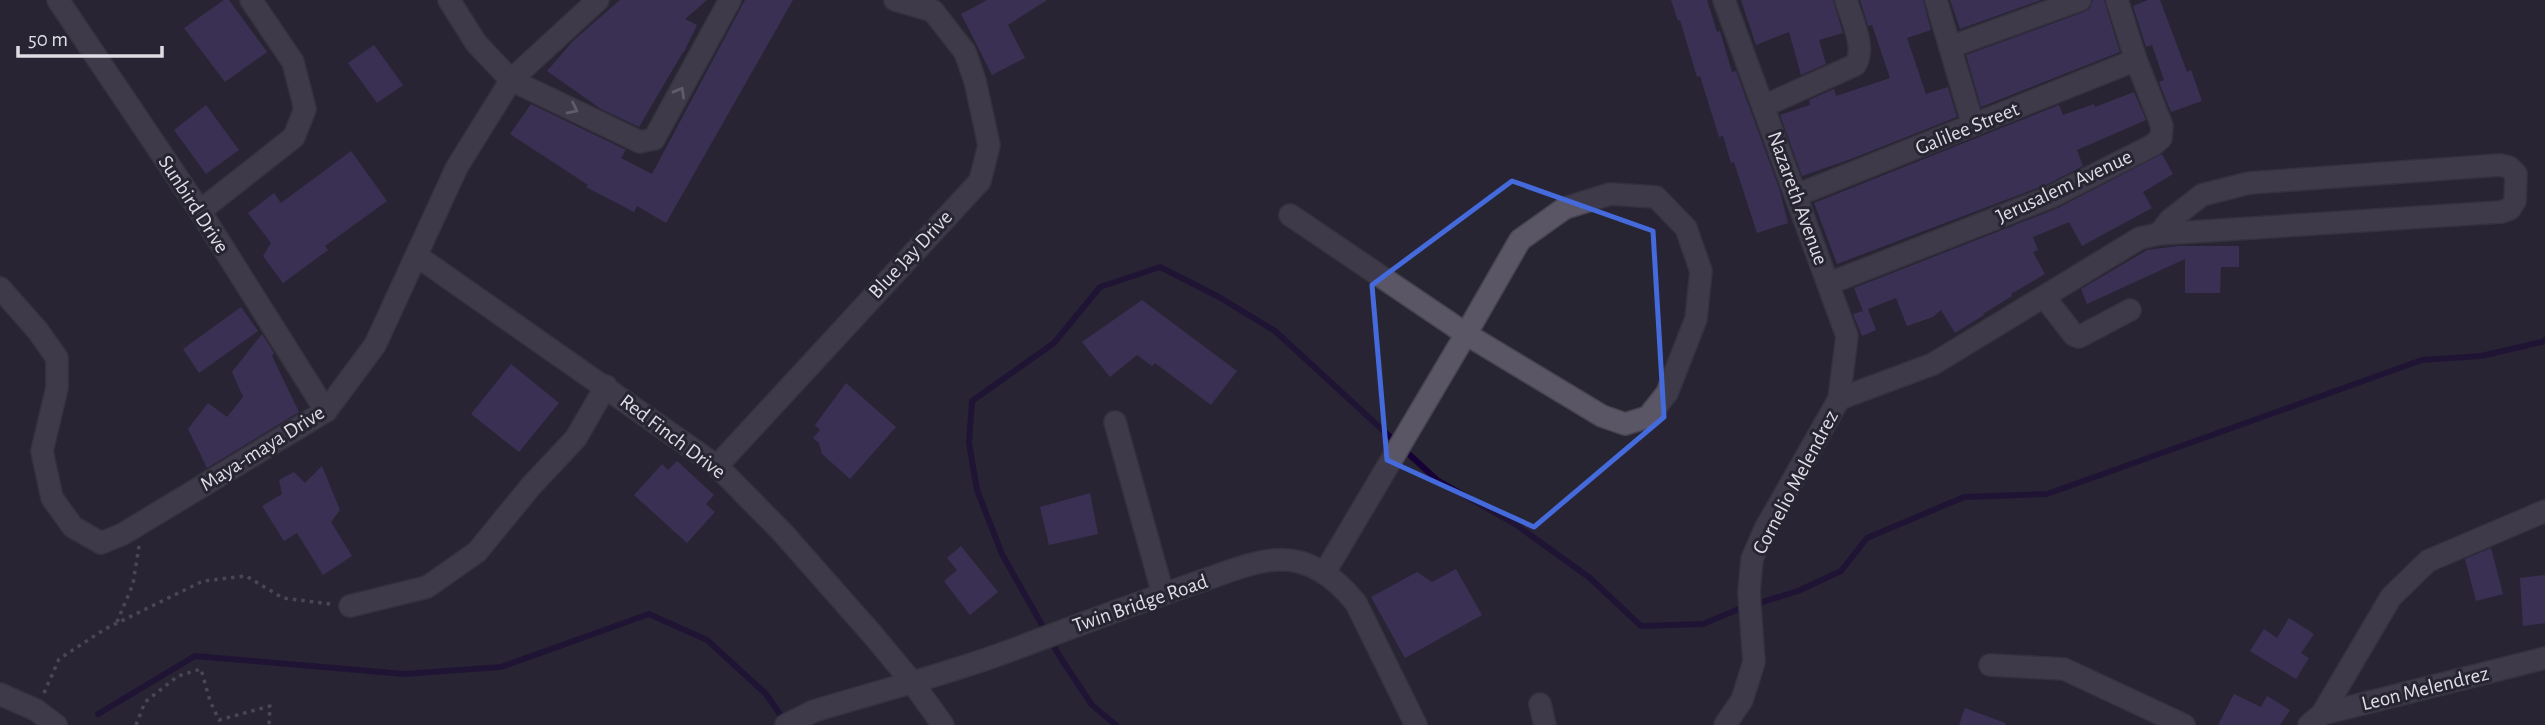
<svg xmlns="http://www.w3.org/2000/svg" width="2545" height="725" font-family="'Alegreya Sans',sans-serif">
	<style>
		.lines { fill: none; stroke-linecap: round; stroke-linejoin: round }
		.stream { stroke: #170036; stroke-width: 6 }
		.building { fill: #503e7a }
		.minor-casing { stroke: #46444f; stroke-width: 24 }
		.path { stroke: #73717d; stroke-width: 3.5; stroke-dasharray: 3.5 5; stroke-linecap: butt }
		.minor { stroke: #5a5666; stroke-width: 21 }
		.oneway { stroke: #a3a0ac }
		.marked { fill: none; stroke: #446adb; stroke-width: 5; stroke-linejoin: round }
		.labels { text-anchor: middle; stroke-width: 6; stroke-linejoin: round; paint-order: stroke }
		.street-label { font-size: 21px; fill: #dedce5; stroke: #282533 }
	</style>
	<rect width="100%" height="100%" fill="#282533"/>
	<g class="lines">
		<g class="stream">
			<polyline points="98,714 195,656 404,674 501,667 649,614 707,640 766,694 784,720"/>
			<polyline points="1116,725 1092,705 1060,657 1002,554 977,490 969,443 972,401 1054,343 1100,287 1160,267 1219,297 1275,331 1437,480 1515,524 1590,578 1641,626 1703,624 1739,609 1798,591 1841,571 1867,538 1964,497 2047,494 2422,360 2481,356 2542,342 2545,340"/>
		</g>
	</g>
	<g class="building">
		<polygon points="224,0 229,0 267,52 225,82 184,28"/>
		<polygon points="620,0 707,0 685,19 697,25 684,52 683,52 639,127 601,109 547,71 574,40"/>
		<polygon points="745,0 793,0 666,223 637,206 634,212 586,187 588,185 510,134 531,104 626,150 621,158 652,174"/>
		<polygon points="987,0 1047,0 1008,25 1025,58 992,75 961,14"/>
		<polygon points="1671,0 1707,0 1717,32 1720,31 1732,72 1736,71 1779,188 1788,223 1757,233 1734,162 1731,163 1723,136 1719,137 1700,76 1697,77 1680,20 1678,21"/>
		<polygon points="1741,0 1833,0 1843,33 1819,40 1826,64 1801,75 1789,32 1756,45"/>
		<polygon points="1860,0 1923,0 1931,30 1907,38 1926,94 1948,87 1957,117 1851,159 1802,176 1780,115 1810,105 1809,100 1834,89 1836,96 1890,78 1872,25 1868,26"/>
		<polygon points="1950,0 2041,0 1960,29"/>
		<polygon points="2093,0 2104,0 2120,52 1981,107 1966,55 2084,12 2090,8"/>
		<polygon points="2148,0 2160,0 2187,72 2191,70 2202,101 2171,112 2159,82 2164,80 2152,45 2146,47 2133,6"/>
		<polygon points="374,45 403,85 377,103 348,63"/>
		<polygon points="2134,92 2146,120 2077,150 2083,166 2048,184 1837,264 1814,203 2059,105 2063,115 2094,104 2095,107"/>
		<polygon points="206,105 239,150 206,174 174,130"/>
		<polygon points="351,151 387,201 325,246 328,250 283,283 263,256 271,243 248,213 274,193 281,203"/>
		<polygon points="2162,154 2173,174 2143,192 2152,208 2082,246 2069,222 2033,237 2038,250 2033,252 2045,274 2011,294 2012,296 1983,314 1984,315 1955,333 1941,310 1933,317 1907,326 1896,298 1868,309 1876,330 1862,336 1853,314 1863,311 1854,288 2058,208"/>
		<polygon points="2178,246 2239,246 2239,267 2221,267 2220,293 2185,293 2185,259 2087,304 2081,289 2147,250"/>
		<polygon points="1142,300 1237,371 1211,405 1155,363 1152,366 1137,355 1110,377 1082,342"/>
		<polygon points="241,307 258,331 199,373 183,349"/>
		<polygon points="262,334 274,353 272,356 299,412 207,468 188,429 208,403 227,417 243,397 232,372"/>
		<polygon points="511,364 559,403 519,452 471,414"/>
		<polygon points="846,383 896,427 850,479 822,454 819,443 813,438 820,430 815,425"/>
		<polygon points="677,461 714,495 706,504 715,512 687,543 634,495 662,464 668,470"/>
		<polygon points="322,466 340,510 331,522 352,556 323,575 297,533 284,541 262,506 282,494 279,480 294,472 305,483"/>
		<polygon points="1090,493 1098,534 1049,545 1040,507"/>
		<polygon points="961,546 998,592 970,615 944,581 957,570 947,558"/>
		<polygon points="2491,548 2503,594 2476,601 2465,559"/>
		<polygon points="1456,569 1482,615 1405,658 1371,597 1417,572 1432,582"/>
		<polygon points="2545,575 2545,623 2523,626 2520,578"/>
		<polygon points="2289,618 2314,634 2301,653 2309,658 2296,679 2250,651 2264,629 2277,638"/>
		<polygon points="2234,694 2261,707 2267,696 2290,710 2280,725 2218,725"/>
		<polygon points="1965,708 2005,723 2005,725 1959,725"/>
	</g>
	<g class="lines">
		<defs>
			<g id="minor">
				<polyline points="58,0 200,211 326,411"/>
				<polyline points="449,0 476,43 511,80 640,142 654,139 730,0"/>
				<polyline points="895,0 933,11"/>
				<polyline points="1724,0 1847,336 1839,399 1765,529 1752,559 1749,592 1754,662 1742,700 1725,725"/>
				<polyline points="1936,0 1973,125"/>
				<polyline points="1950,47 2080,0"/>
				<path d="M1764,106L1855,65C1867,49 1851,18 1846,0"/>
				<polyline points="1797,195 2136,60"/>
				<polyline points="200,211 294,137 305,109 293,62 251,0"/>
				<polyline points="1290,215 1466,334 1520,240 1565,208 1610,194 1656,197 1686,228 1701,271 1696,319 1667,393 1648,417 1625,424 1602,416 1466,334 1325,572"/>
				<polyline points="417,256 717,466 783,533 872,634 912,682 943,725"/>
				<polyline points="1830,283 2053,196 2153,145 2161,138 2162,126 2136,60 2117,0"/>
				<polyline points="0,288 38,331 57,358 57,388 42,451 52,498 73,527 101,543 123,534 326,411 375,345 457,167 511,80 598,0"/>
				<polyline points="2045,298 2074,335 2079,337 2130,310"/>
				<polyline points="1839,399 1933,364 2140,238 2159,234 2501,212 2510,209 2515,201 2516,174 2509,167 2500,165 2249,183 2202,195 2170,220 2159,234"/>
				<polyline points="1115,422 1163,594"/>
				<polyline points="717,466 980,181 989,145 975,81 965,52 933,11"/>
				<polyline points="350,606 427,587 477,552 531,486 576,438 606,386"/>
				<polyline points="1990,665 2064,669 2184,725"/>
				<polyline points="0,694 36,710 56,725"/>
				<polyline points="1540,704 1545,725"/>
				<polyline points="2322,714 2391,597 2428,561 2545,511"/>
				<path d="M786,725L814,711C887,689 962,670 1033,642C1088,621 1143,601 1198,582C1223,574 1249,562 1275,560C1309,557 1336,578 1356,603L1416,725"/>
				<polyline points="2309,725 2322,714 2545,658"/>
			</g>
		</defs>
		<use href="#minor" class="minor-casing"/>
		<g class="path">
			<polyline points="117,622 133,584 139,546"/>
			<polyline points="44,693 59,659 105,629 203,581 246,576 283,598 330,604"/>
			<polyline points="136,725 145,702 178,676 201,669 210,701 219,720 270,706 269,725"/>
		</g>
		<use href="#minor" class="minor"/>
	</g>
	<defs><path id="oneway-chevron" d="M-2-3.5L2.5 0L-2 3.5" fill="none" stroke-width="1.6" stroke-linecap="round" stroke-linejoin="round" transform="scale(1.75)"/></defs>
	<g class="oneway">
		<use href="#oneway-chevron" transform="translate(680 92) rotate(-61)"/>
		<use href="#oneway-chevron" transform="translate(573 109) rotate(26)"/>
	</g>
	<path d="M0 0H2545V725H0ZM1512,181L1653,231L1664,417L1534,527L1387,460L1372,285Z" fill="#282533" fill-opacity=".55" fill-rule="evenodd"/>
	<path class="marked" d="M1512,181L1653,231L1664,417L1534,527L1387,460L1372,285Z"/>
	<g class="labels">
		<g class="street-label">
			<text transform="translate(1967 128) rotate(-22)" y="7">Galilee Street</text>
			<text transform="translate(2064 186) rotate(-25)" y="7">Jerusalem Avenue</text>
			<text transform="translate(1798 198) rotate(70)" y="7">Nazareth Avenue</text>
			<text transform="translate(194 204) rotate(57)" y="7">Sunbird Drive</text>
			<text transform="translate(910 254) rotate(-47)" y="7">Blue Jay Drive</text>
			<text transform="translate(673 436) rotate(37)" y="7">Red Finch Drive</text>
			<text transform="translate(262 448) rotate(-32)" y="7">Maya-maya Drive</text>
			<text transform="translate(1795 482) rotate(-62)" y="7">Cornelio Melendrez</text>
			<text transform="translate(1140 603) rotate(-19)" y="7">Twin Bridge Road</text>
			<text transform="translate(2425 688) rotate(-14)" y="7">Leon Melendrez</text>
		</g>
	</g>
	<path d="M18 46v10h144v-10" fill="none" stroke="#dedce5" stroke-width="3.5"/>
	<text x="28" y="46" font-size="21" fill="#dedce5" stroke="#282533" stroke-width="5" paint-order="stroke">50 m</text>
</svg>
